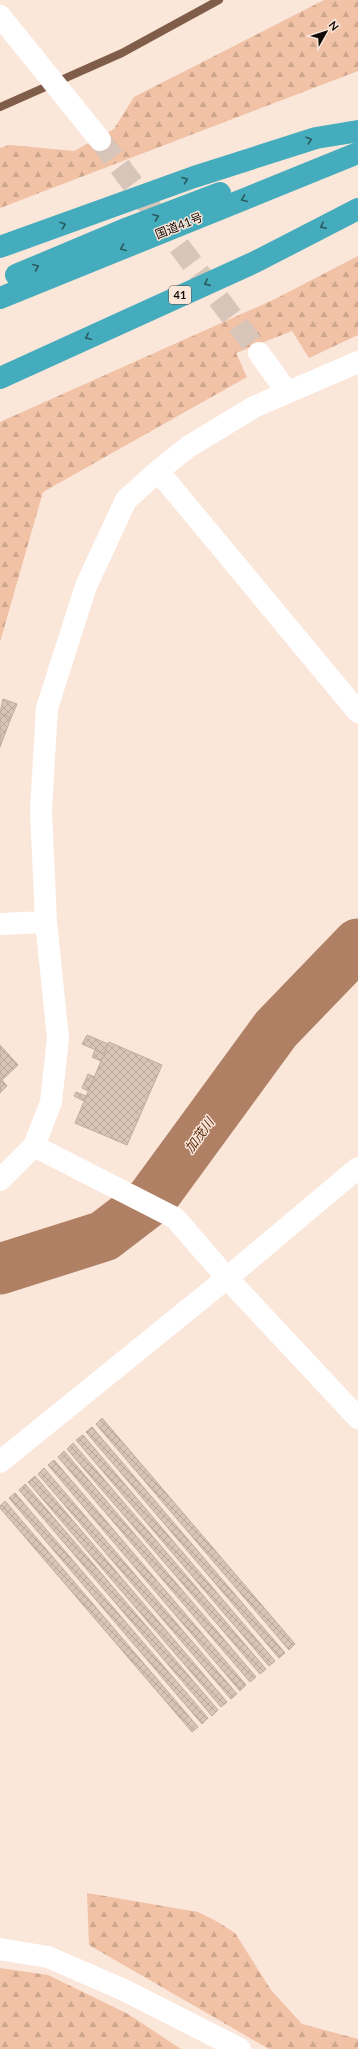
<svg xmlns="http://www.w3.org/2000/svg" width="358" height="2049" font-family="Lato,'Noto Sans JP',sans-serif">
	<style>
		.forest { fill: url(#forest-firs) }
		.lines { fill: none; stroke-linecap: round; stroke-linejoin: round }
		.stream { stroke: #805d48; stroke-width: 8 }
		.river { stroke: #af8064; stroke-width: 51 }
		.building { fill: url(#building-cross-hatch); stroke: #bfab9f }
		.tertiary-tunnel { stroke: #d8c5ba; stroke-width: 22; stroke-dasharray: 22 11; stroke-linecap: butt }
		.minor { stroke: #fff; stroke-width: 22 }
		.tertiary { stroke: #fff; stroke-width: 22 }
		.trunk { stroke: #44acbc; stroke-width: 22 }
		.oneway { stroke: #2a5b62 }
		.labels { text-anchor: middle; stroke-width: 3; stroke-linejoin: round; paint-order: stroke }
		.shield { fill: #fbe6da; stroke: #574c46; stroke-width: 1 }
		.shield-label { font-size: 11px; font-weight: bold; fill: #110a07 }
		.street-label { font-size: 12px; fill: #110a07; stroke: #fbe6da }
		.water-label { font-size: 13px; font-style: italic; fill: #5b2d0c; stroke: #fbe6da }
	</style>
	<defs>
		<pattern id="forest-firs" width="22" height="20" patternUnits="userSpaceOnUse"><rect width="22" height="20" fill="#f1c2a6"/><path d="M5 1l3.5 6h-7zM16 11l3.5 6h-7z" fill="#cea58d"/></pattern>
		<pattern id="building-cross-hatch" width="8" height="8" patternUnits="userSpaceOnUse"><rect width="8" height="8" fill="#d9c4b8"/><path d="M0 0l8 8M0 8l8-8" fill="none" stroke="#b9a79d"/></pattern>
	</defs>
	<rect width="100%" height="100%" fill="#fbe6da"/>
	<g class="forest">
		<polygon points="324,0 358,0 358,71 0,208 0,148 10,145 74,151 114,129 134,97"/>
		<polygon points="358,256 358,335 309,358 292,331 236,353 247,377 43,492 0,642 0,422 273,300"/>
		<polygon points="87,1893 198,1912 218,1922 235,1933 271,1990 302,2024 358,2039 358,2049 269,2049 89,1945"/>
		<polygon points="0,1968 48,1975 128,2014 181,2049 0,2049"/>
	</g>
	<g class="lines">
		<polyline class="stream" points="0,107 122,53 219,0"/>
		<polyline class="river" points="0,1269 104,1236 151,1200 276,1029 358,944"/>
	</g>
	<g class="building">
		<polygon points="3,699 17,704 11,718 0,713"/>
		<polygon points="0,713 11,718 0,747"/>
		<polygon points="87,1035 108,1044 105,1054 82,1044"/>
		<polygon points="109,1042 162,1065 127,1145 75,1123"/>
		<polygon points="0,1045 18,1065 2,1080 7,1086 0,1093"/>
		<polygon points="95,1050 105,1054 101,1061 92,1057"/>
		<polygon points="88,1074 95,1077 88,1091 82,1088"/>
		<polygon points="76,1092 86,1096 84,1101 74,1096"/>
		<polygon points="102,1418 295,1644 289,1650 96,1424"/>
		<polygon points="92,1427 285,1653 279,1658 86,1432"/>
		<polygon points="83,1435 275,1661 269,1666 76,1440"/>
		<polygon points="73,1443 266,1669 260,1674 67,1449"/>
		<polygon points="64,1451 256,1677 250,1682 58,1457"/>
		<polygon points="54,1460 246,1685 240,1691 48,1465"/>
		<polygon points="44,1468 237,1694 231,1699 38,1474"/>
		<polygon points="35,1476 227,1702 221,1707 28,1482"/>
		<polygon points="25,1484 218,1710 212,1716 19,1490"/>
		<polygon points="15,1493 208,1718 202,1724 9,1498"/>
		<polygon points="5,1501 198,1727 192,1732 0,1508 0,1506"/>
	</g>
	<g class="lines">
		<polyline class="tertiary-tunnel" points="100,140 259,353"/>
		<g class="minor">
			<polyline points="158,471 358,712"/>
			<polyline points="0,924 46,922"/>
			<polyline points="34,1146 175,1218 227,1278 358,1418"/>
			<polyline points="0,1462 227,1278 358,1168"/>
		</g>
		<g class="tertiary">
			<polyline points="0,16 100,140"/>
			<polyline points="259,353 287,392"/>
			<polyline points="0,1180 34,1146 51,1102 58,1038 46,922 41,810 47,708 86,586 126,500 158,471 188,447 254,407 358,362"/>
			<polyline points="0,1949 48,1957 124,1990 240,2049"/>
		</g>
		<g class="trunk">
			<polyline points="0,247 194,177 316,138 358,131"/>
			<polyline points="16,275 128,228 220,193"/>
			<polyline points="0,298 358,153"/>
			<polyline points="0,378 255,262 358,209"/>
		</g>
	</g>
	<defs><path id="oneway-chevron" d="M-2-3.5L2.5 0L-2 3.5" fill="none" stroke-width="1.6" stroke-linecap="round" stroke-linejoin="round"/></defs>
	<g class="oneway">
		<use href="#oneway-chevron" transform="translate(309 140) rotate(-18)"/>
		<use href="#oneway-chevron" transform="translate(185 180) rotate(-21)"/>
		<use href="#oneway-chevron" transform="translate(244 199) rotate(158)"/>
		<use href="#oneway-chevron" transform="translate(156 217) rotate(-21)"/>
		<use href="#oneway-chevron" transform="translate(63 225) rotate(-19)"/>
		<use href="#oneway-chevron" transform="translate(323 226) rotate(153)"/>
		<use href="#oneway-chevron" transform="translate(123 248) rotate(158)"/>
		<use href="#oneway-chevron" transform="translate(36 267) rotate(-23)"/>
		<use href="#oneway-chevron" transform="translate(207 283) rotate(156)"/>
		<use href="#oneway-chevron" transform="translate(88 337) rotate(155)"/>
	</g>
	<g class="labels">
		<rect class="shield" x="169" y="286" width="22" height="18" rx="3"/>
		<g class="shield-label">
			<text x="180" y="299">41</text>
		</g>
		<g class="street-label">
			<text transform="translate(179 226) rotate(-22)" y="4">国道41号</text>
		</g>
		<g class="water-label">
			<text transform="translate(199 1135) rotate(-54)" y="5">加茂川</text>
		</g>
	</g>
	<g transform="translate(326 32) rotate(51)" stroke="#fbe6da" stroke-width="3" paint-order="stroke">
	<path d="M0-3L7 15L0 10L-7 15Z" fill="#110a07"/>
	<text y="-6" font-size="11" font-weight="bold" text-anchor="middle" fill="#110a07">N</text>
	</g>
</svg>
